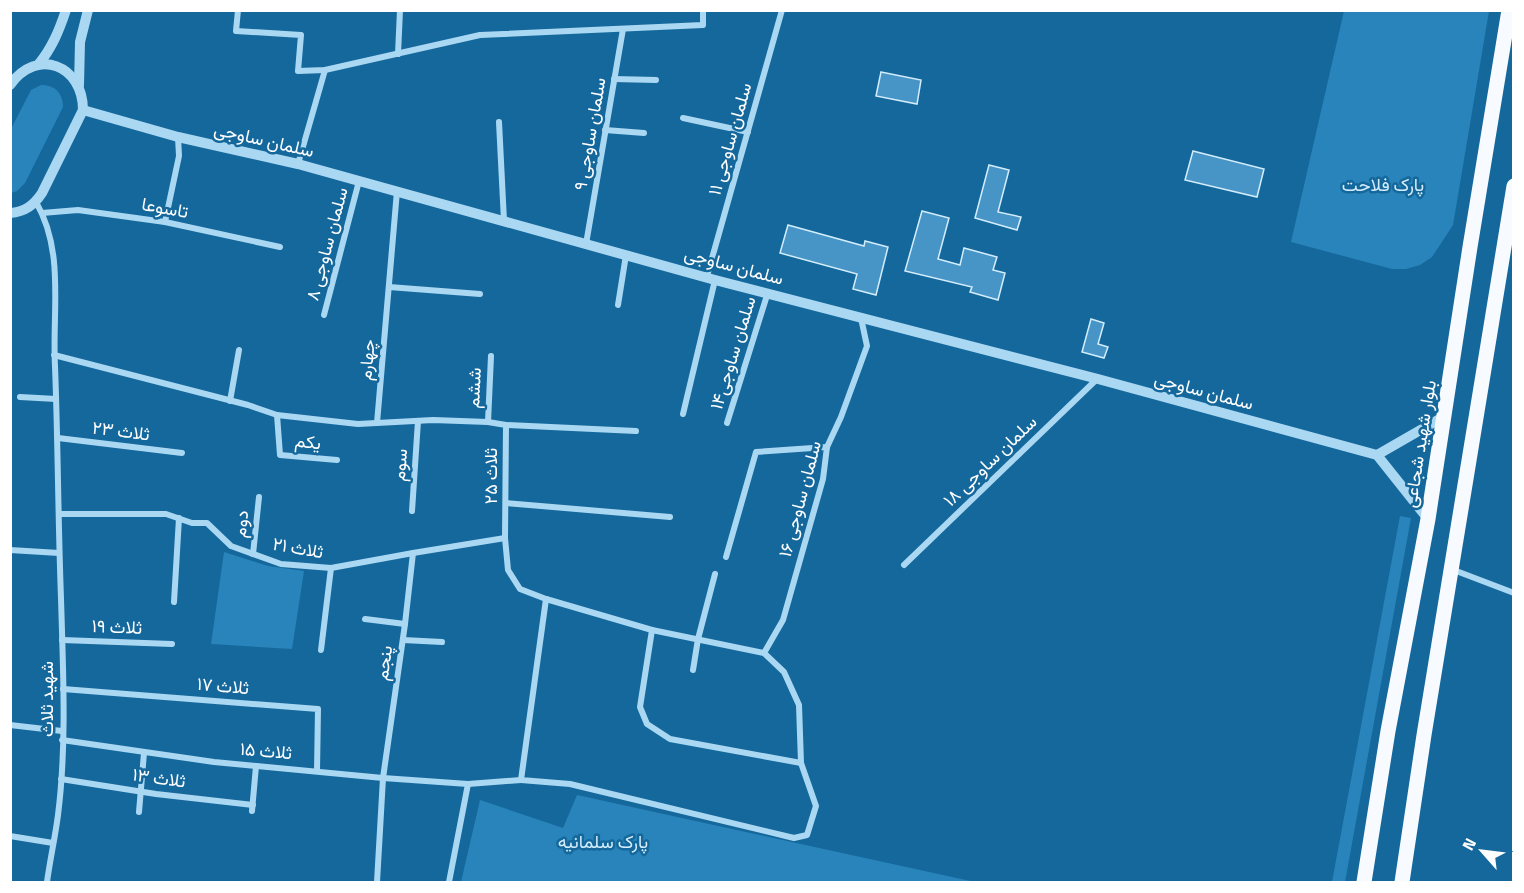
<svg xmlns="http://www.w3.org/2000/svg" width="1524" height="893" font-family="'Titillium Web',Vazirmatn,sans-serif">
	<style>
		.green { fill: #2884ba }
		.building { fill: #4695c6; stroke: #d3edfd; stroke-width: 1.5 }
		.lines { fill: none; stroke-linecap: round; stroke-linejoin: round }
		.minor { stroke: #aad8f3; stroke-width: 6 }
		.tertiary { stroke: #aad8f3; stroke-width: 10 }
		.primary { stroke: #f7fbff; stroke-width: 15 }
		.labels { text-anchor: middle; stroke-width: 5; stroke-linejoin: round; paint-order: stroke }
		.street-label { font-size: 18px; fill: #fff; stroke: #15689c }
		.park-label { font-size: 18px; fill: #d3edfd; stroke: #15689c }
	</style>
	<rect width="100%" height="100%" fill="#15689c"/>
	<g class="green">
		<polygon points="1344,11 1489,11 1453,225 1432,257 1420,265 1406,269 1392,269 1291,242"/>
		<path d="M41,85C55,85 63,93 63,107L25,183L17,191L11,193V129L31,90Z"/>
		<polygon points="1400,516 1411,518 1345,882 1332,882"/>
		<polygon points="224,552 268,566 304,571 292,649 211,644"/>
		<polygon points="577,795 975,882 461,882 480,800 563,828"/>
	</g>
	<g class="building">
		<polygon points="881,72 921,80 917,104 876,96"/>
		<polygon points="1193,151 1264,169 1257,197 1185,180"/>
		<polygon points="989,165 1009,170 998,212 1021,217 1017,230 975,218"/>
		<polygon points="922,211 949,218 938,259 960,265 964,248 997,257 993,270 1005,273 998,300 970,292 972,287 905,271"/>
		<polygon points="788,225 864,246 865,241 888,247 876,295 853,289 857,274 780,253"/>
		<polygon points="1091,319 1104,323 1098,344 1108,347 1104,358 1082,352"/>
	</g>
	<g class="lines">
		<g class="minor">
			<polyline points="238,10 236,31 301,35 298,71 325,70 480,35 703,25 703,10"/>
			<polyline points="398,54 400,10"/>
			<polyline points="614,79 656,80"/>
			<polyline points="683,118 748,132"/>
			<polyline points="499,122 504,221"/>
			<polyline points="605,130 644,133"/>
			<polyline points="298,164 325,70"/>
			<path d="M36,202C65,252 52,311 55,366C58,443 58,520 61,598C63,670 67,744 58,815C55,838 50,860 47,882"/>
			<polyline points="42,213 78,210 165,222 280,247"/>
			<polyline points="165,222 179,156 178,137"/>
			<polyline points="586,244 623,29"/>
			<polyline points="707,276 782,10"/>
			<polyline points="389,287 480,294"/>
			<polyline points="618,305 626,255"/>
			<polyline points="324,315 359,181"/>
			<polyline points="54,355 248,405 277,415 358,424 433,420 488,422 506,425 505,538 508,570 520,589 546,599 652,630 640,707 647,724 670,739 801,763"/>
			<polyline points="20,397 56,399"/>
			<polyline points="230,401 239,350"/>
			<polyline points="683,414 715,280"/>
			<polyline points="277,415 280,455 337,460"/>
			<polyline points="488,422 491,356"/>
			<polyline points="377,423 397,191"/>
			<polyline points="727,423 768,292"/>
			<polyline points="506,425 636,431"/>
			<polyline points="58,438 182,453"/>
			<polyline points="506,503 670,517"/>
			<polyline points="412,511 418,421"/>
			<polyline points="59,514 166,514 192,523 207,523 231,546 281,564 331,568 413,553 505,538"/>
			<polyline points="10,550 59,553"/>
			<polyline points="253,554 259,497"/>
			<polyline points="726,557 756,452 827,447"/>
			<polyline points="904,565 1097,379"/>
			<polyline points="1451,569 1514,593"/>
			<polyline points="546,599 521,780 570,784 794,838 807,835 816,806 801,763 799,705 784,672 764,653 652,630"/>
			<polyline points="174,602 179,518"/>
			<polyline points="365,619 405,624"/>
			<polyline points="62,640 172,644"/>
			<polyline points="403,640 442,642"/>
			<polyline points="321,650 331,568"/>
			<polyline points="764,653 783,620 823,479 827,447 841,417 867,346 861,318"/>
			<polyline points="693,670 698,639 715,574"/>
			<polyline points="63,689 318,709 317,771"/>
			<polyline points="10,725 62,731"/>
			<polyline points="62,740 214,762 383,778 468,784 521,780"/>
			<polyline points="61,779 156,794 253,805"/>
			<polyline points="252,811 256,766"/>
			<polyline points="139,812 144,753"/>
			<polyline points="10,836 53,843"/>
			<polyline points="377,882 383,778 405,624 413,553"/>
			<polyline points="449,882 468,784"/>
		</g>
		<g class="tertiary">
			<path d="M38,65C52,48 59,31 66,10"/>
			<path d="M10,85C37,47 83,65 83,110L42,193C34,205 25,212 10,213"/>
			<polyline points="79,85 80,42 88,10"/>
			<polyline points="83,110 178,137 298,164 715,280 1098,379 1377,455 1428,519"/>
			<polyline points="1377,455 1443,417"/>
		</g>
		<g class="primary">
			<polyline points="1364,882 1388,731 1428,519 1470,247 1509,10"/>
			<polyline points="1402,882 1424,735 1514,186"/>
		</g>
	</g>
	<g class="labels">
		<g class="street-label">
			<text transform="translate(590 134) rotate(-80)" y="6">سلمان ساوجی ۹</text>
			<text transform="translate(730 139) rotate(-74)" y="6">سلمان ساوجی ۱۱</text>
			<text transform="translate(264 140) rotate(13)" y="6">سلمان ساوجی</text>
			<text transform="translate(165 208) rotate(10)" y="6">تاسوعا</text>
			<text transform="translate(327 244) rotate(-75)" y="6">سلمان ساوجی ۸</text>
			<text transform="translate(734 266) rotate(15)" y="6">سلمان ساوجی</text>
			<text transform="translate(733 353) rotate(-73)" y="6">سلمان ساوجی۱۴</text>
			<text transform="translate(367 360) rotate(-85)" y="6">چهارم</text>
			<text transform="translate(474 388) rotate(-87)" y="6">ششم</text>
			<text transform="translate(1204 391) rotate(15)" y="6">سلمان ساوجی</text>
			<text transform="translate(121 431) rotate(7)" y="6">ثلاث ۲۳</text>
			<text transform="translate(308 442) rotate(6)" y="6">یکم</text>
			<text transform="translate(1420 444) rotate(-81)" y="6">بلوار شهید شجاعی</text>
			<text transform="translate(990 461) rotate(-44)" y="6">سلمان ساوجی ۱۸</text>
			<text transform="translate(400 465) rotate(-86)" y="6">سوم</text>
			<text transform="translate(491 476) rotate(-90)" y="6">ثلاث ۲۵</text>
			<text transform="translate(800 499) rotate(-75)" y="6">سلمان ساوجی ۱۶</text>
			<text transform="translate(241 524) rotate(-84)" y="6">دوم</text>
			<text transform="translate(298 548) rotate(10)" y="6">ثلاث ۲۱</text>
			<text transform="translate(117 627) rotate(2)" y="6">ثلاث ۱۹</text>
			<text transform="translate(384 663) rotate(-82)" y="6">پنجم</text>
			<text transform="translate(223 686) rotate(5)" y="6">ثلاث ۱۷</text>
			<text transform="translate(47 699) rotate(-90)" y="6">شهید ثلاث</text>
			<text transform="translate(266 751) rotate(5)" y="6">ثلاث ۱۵</text>
			<text transform="translate(159 778) rotate(8)" y="6">ثلاث ۱۳</text>
		</g>
		<g class="park-label">
			<text x="1383" y="191">پارک فلاحت</text>
			<text x="603" y="848">پارک سلمانیه</text>
		</g>
	</g>
	<rect width="1524" height="893" fill="none" stroke="#ffffff" stroke-width="24"/>
	<g transform="translate(1482 851) rotate(298)" stroke="#15689c" stroke-width="4.5" paint-order="stroke">
	<path d="M0-4.5L10 22L0 15L-10 22Z" fill="#ffffff"/>
	<text y="-9" font-size="16" font-weight="bold" text-anchor="middle" fill="#ffffff">N</text>
	</g>
</svg>
